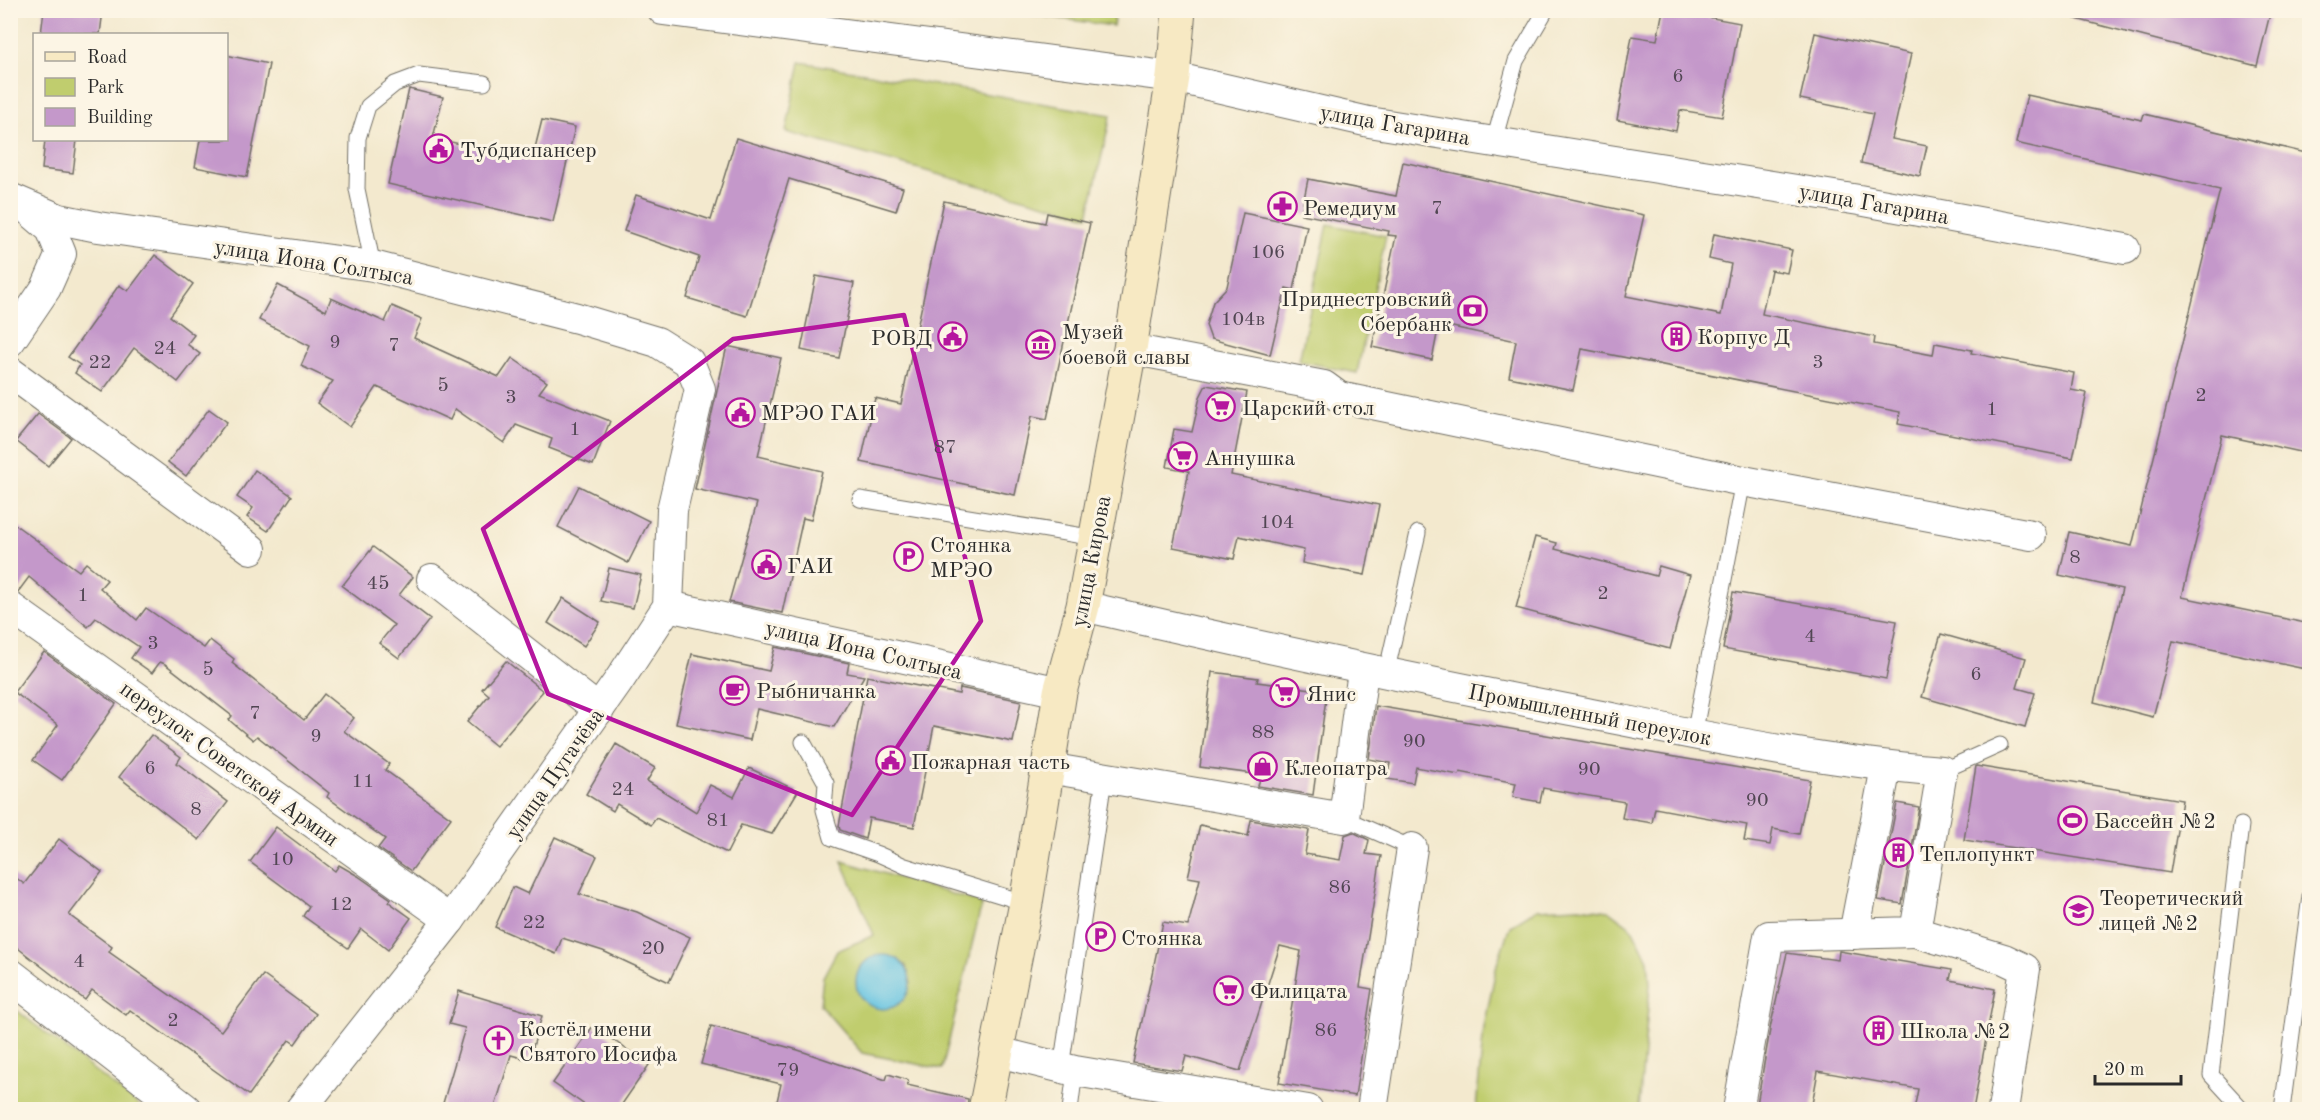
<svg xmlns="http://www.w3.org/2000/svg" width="2320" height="1120" font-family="'Old Standard TT',serif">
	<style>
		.green { fill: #c0cd6e; stroke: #767c4c; stroke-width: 1.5; fill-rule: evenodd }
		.water { fill: #62c2e1; stroke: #467686; stroke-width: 1.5 }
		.building { fill: #c498ca }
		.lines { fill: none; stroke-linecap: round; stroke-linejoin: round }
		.service-casing { stroke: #716e64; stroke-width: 17 }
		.minor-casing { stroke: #716e64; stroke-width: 32 }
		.tertiary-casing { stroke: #716e64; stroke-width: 35 }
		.secondary-casing { stroke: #716e64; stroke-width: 35 }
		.service { stroke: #fff; stroke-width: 15 }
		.minor { stroke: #fff; stroke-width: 30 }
		.tertiary { stroke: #fff; stroke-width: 33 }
		.secondary { stroke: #f7e9c3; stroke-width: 33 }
		.marked { fill: none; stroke: #b5179e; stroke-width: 4.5; stroke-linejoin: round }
		.labels { text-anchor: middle; stroke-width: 6; stroke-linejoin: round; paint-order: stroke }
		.number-label { font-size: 20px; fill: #514653 }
		.street-label { font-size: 22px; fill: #2b2b2b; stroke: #fcf5e5 }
		.poi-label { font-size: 22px; fill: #2b2b2b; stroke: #fcf5e5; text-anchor: start }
	</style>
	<rect width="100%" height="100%" fill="#fcf5e5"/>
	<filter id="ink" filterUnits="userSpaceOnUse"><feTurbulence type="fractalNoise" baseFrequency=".0167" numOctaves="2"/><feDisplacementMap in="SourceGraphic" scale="12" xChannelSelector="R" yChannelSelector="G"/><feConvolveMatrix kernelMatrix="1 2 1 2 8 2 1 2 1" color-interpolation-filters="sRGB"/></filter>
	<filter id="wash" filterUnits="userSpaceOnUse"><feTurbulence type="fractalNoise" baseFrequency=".008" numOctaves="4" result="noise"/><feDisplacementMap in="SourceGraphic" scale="24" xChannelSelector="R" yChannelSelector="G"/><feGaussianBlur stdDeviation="1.35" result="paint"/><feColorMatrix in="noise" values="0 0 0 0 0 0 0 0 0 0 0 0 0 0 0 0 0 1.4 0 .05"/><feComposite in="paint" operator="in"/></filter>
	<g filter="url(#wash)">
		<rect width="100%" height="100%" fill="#f3e9ce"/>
		<g class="green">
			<polygon points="1007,11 1115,11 1113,26"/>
			<polygon points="800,62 1111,115 1088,216 786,132"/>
			<polygon points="1328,224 1386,236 1357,373 1299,361"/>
			<path d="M842,861L982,903L942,1069L862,1053L820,1005L823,977L837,951L874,935ZM874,956L906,965L911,983H856L860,966Z"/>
			<polygon points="1579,907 1609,911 1632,928 1648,960 1650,985 1639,1109 1476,1109 1484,1027 1497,964 1510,926 1537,909"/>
			<polygon points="11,1006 144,1109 11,1109"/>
		</g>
		<circle class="water" cx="883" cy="982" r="27"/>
		<g id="blocks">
			<g class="building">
				<polygon points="44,10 103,10 100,34 41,34"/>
				<polygon points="1663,10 1708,10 1707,17 1740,23 1722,117 1680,110 1676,131 1617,120 1632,36 1657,40"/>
				<polygon points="2073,10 2271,10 2257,66 2072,18"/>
				<polygon points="1815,33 1911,54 1892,139 1927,146 1920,176 1861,163 1873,114 1800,99"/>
				<polygon points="226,55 269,64 247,177 195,167 200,140 226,140"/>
				<polygon points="409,89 443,97 433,138 532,160 542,120 575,127 553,222 388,184"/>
				<polygon points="2027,95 2142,120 2144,114 2310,154 2310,454 2222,435 2182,597 2310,624 2310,670 2173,641 2153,717 2094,702 2122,589 2059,575 2069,532 2132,546 2220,190 2016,143"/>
				<polygon points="736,138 903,188 896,211 789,179 747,316 687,298 699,257 624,231 636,195 711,220"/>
				<polygon points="45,140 77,140 73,173 42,169"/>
				<polygon points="1403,162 1644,215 1626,296 1721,315 1731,264 1709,259 1714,234 1792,250 1787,273 1771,270 1762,314 1875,337 1874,344 1933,355 1935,343 1972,350 1971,353 2074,373 2071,390 2087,393 2073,458 1898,424 1900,412 1582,349 1573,390 1509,377 1516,341 1439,324 1432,360 1372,347 1396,236 1388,235 1389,231 1301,214 1308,179 1396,196"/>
				<polygon points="944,201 1045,223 1047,213 1090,223 1047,419 1032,416 1015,495 861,462 875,398 901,404"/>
				<polygon points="1243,213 1307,226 1294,290 1286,288 1270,355 1211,339 1206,325 1213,302 1227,287"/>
				<polygon points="155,255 193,284 170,316 194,335 187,344 200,354 178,382 134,348 102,392 75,373 80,365 68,357 119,285 128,291"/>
				<polygon points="816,276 854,283 839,358 801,350"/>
				<polygon points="278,285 326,311 331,298 385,322 392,306 422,319 414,338 499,377 512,358 547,382 539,393 610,421 593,465 549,448 552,439 516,425 504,443 455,409 450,420 377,387 350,427 317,403 333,381 301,366 310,346 259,320"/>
				<polygon points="727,346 781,358 758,456 822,471 811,520 803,518 782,613 729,602 757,503 695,489"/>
				<polygon points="1206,385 1247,392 1231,475 1379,505 1365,575 1302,563 1304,550 1239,536 1234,559 1173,547 1189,471 1167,467 1174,429 1192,432 1200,397"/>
				<polygon points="209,409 227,422 186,476 168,462"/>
				<polygon points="38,414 71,438 48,466 16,441"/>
				<polygon points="255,470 292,496 268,531 247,517 253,508 237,497"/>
				<polygon points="579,486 649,521 628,563 558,527"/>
				<polygon points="10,521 79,571 86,563 107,580 100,588 137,620 146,608 204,648 210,640 234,659 232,663 304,720 324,694 354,718 344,731 389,764 385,770 451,818 411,871 378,848 385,839 327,797 329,793 257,736 253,740 229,720 232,716 165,664 160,662 152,673 131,658 139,647 96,618 88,627 29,577 18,592 10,590"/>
				<polygon points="1535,537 1557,543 1555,549 1656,576 1659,566 1690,575 1670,649 1516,608"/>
				<polygon points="373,547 413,577 399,595 430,619 399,658 379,643 394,625 342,586"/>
				<polygon points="609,568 641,575 633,608 601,601"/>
				<polygon points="1733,592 1897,621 1886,679 1723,649"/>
				<polygon points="563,598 600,622 584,646 548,623"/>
				<polygon points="1941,634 2026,658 2017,688 2035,693 2025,727 1922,697"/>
				<polygon points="775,647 849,663 847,673 864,676 834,727 757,709 750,740 676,724 692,654 769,671"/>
				<polygon points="44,652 116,704 62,780 33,760 58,725 14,692"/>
				<polygon points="506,661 543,691 496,746 467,722 489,695 482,689"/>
				<polygon points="1212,672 1258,678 1257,682 1327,691 1313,795 1258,786 1261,775 1200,767"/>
				<polygon points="867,676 959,694 960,688 1021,701 1013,742 934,726 914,827 869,818 865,839 840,830 839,826"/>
				<polygon points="1376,706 1810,780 1799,834 1773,829 1770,845 1744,841 1747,825 1655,808 1652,823 1622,818 1625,802 1543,788 1540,802 1513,797 1516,783 1460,772 1459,775 1416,767 1413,783 1387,779 1390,763 1369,759"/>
				<polygon points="151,735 181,757 177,763 228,802 199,840 119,777"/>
				<polygon points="616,744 655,768 647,781 696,812 710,785 734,797 749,768 798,791 772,834 741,825 727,853 656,818 651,825 617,804 613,811 586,794"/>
				<polygon points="1976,766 2182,800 2170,873 1964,840"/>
				<polygon points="1897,803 1919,807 1902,904 1878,900"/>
				<polygon points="1251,820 1309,830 1305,854 1340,860 1345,835 1353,832 1369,840 1366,854 1381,856 1360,987 1372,989 1355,1096 1279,1083 1301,951 1280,946 1240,1071 1186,1056 1182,1071 1133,1063 1163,922 1188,926 1200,879 1188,877 1200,825 1248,836"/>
				<polygon points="276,827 335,871 339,865 358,876 391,899 389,902 411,918 388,950 361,929 348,948 303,916 309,906 250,862"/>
				<polygon points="555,837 597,856 579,894 637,912 690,937 669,982 603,951 562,938 556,954 495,927 513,887 528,894"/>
				<polygon points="59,839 102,872 69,915 112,947 109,952 221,1031 263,975 316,1014 295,1044 289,1040 249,1095 130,1010 126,1015 92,990 85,1000 10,942 10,873 24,884"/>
				<polygon points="1839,951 1952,970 1950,980 1995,989 1973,1110 1914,1110 1918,1089 1818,1071 1811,1110 1756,1110 1771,1024 1787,953 1838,960"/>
				<polygon points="459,991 542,1016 529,1060 511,1055 494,1110 441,1110 465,1028 449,1024"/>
				<polygon points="593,1026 649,1065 618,1110 592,1110 553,1083"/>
				<polygon points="711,1026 798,1050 886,1080 888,1074 908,1080 907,1085 968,1099 967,1110 775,1110 781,1084 701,1064"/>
			</g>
		</g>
	</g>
	<g filter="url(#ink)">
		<use href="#blocks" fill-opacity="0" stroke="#716e64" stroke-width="1.5"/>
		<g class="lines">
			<defs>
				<g id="service">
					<polyline points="1494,141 1516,61 1546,10"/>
					<polyline points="373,266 357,189 358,138 368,106 395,84 419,75 484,83"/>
					<polyline points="860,499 1095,538"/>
					<polyline points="1386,674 1418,533"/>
					<polyline points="1694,735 1743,481"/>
					<polyline points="803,742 826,783 824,810 832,838 878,854 905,866 1026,903"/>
					<polyline points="1942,771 2000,745"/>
					<polyline points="1344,818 1412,848"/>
					<polyline points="2241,825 2211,1075 2243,1110"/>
					<polyline points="1061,1068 1104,779"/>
					<polyline points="1070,1110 1075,1071"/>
					<polyline points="2282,1110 2310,896"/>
				</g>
				<g id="minor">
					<polyline points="663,10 1173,77 1369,122 1859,200 2125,249"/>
					<polyline points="10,198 59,219 98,227 373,266 577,318 657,342 689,362 700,389 672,510 668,606 618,682 450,920 300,1110"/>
					<polyline points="10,341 46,288 61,254 51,229 30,211"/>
					<polyline points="1130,349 1324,386 1339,397 1743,481 2031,535"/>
					<polyline points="10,372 251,549"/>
					<polyline points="432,579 599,710"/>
					<polyline points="668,606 1060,692"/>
					<path d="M1083,606C1245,644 1407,678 1571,710C1693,734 1817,761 1942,771L1915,932L1769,936L1738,1110"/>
					<polyline points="10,607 450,920"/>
					<polyline points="1048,768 1344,818 1363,670"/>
					<polyline points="1915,932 2004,959 2025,969 2003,1110"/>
					<polyline points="1854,934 1886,767"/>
					<polyline points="998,1052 1075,1071 1308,1110"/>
					<polyline points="1372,1110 1412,848"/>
				</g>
				<polyline id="tertiary" points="10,975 185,1110"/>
				<polyline id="secondary" points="985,1110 1026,903 1060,692 1083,606 1130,349 1173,77 1179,10"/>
			</defs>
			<use href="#service" class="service-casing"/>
			<use href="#minor" class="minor-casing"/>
			<use href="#tertiary" class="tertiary-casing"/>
			<use href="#secondary" class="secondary-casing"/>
			<use href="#service" class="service"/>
			<use href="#minor" class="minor"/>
			<use href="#tertiary" class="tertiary"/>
			<use href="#secondary" class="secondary"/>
		</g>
	</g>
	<path class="marked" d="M904,315L981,621L852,815L548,694L483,529L733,339Z"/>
	<defs>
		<symbol id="civic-ring" viewBox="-11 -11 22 22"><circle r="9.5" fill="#fcf5e5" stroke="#b5179e" stroke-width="1.5"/><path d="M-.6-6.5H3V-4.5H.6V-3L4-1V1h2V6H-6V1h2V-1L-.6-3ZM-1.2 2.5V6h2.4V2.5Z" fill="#b5179e"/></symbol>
		<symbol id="pharmacy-ring" viewBox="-11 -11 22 22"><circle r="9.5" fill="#fcf5e5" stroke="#b5179e" stroke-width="1.5"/><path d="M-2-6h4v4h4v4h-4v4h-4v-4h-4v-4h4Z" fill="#b5179e"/></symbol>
		<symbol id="bank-ring" viewBox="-11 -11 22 22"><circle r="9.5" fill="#fcf5e5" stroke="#b5179e" stroke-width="1.5"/><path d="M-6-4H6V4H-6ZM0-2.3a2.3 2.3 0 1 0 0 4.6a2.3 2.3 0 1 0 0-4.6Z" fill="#b5179e"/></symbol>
		<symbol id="building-ring" viewBox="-11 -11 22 22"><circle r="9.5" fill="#fcf5e5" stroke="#b5179e" stroke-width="1.5"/><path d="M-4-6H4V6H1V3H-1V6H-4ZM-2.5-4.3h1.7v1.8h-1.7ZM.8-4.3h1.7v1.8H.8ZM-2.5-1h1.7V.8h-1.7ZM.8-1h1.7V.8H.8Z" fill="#b5179e"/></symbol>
		<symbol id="museum-ring" viewBox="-11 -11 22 22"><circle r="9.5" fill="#fcf5e5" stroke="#b5179e" stroke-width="1.5"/><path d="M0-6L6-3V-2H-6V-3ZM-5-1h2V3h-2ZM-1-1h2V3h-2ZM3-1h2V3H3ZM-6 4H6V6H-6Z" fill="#b5179e"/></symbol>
		<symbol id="supermarket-ring" viewBox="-11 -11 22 22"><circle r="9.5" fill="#fcf5e5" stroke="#b5179e" stroke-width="1.5"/><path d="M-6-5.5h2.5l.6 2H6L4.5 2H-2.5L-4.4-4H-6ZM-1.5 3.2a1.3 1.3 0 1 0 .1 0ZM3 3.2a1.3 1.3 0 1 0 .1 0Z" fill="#b5179e"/></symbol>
		<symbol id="parking-ring" viewBox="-11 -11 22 22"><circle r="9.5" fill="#fcf5e5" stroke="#b5179e" stroke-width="1.5"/><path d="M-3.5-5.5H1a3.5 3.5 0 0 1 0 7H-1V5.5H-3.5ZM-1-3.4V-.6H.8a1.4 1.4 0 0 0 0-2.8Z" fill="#b5179e"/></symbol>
		<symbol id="cafe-ring" viewBox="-11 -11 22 22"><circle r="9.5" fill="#fcf5e5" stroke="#b5179e" stroke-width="1.5"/><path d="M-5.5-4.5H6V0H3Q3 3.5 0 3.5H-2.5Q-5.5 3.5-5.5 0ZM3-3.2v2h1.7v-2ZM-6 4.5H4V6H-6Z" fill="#b5179e"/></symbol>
		<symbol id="shop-ring" viewBox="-11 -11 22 22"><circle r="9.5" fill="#fcf5e5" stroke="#b5179e" stroke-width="1.5"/><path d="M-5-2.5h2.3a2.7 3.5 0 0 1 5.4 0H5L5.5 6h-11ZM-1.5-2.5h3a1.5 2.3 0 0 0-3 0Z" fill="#b5179e"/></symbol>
		<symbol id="stadium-ring" viewBox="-11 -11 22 22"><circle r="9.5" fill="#fcf5e5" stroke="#b5179e" stroke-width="1.5"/><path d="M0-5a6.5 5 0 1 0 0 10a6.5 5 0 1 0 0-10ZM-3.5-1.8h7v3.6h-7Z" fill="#b5179e"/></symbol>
		<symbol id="school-ring" viewBox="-11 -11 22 22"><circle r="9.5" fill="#fcf5e5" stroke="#b5179e" stroke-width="1.5"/><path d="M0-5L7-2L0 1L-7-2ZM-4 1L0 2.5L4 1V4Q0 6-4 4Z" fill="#b5179e"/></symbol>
		<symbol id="church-ring" viewBox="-11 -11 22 22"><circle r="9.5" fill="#fcf5e5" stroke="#b5179e" stroke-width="1.5"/><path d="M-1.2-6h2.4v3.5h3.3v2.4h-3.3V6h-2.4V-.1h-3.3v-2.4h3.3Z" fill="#b5179e"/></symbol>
	</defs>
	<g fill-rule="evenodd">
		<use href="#civic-ring" x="422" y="132" width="33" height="33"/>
		<use href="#pharmacy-ring" x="1266" y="190" width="33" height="33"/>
		<use href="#bank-ring" x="1456" y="294" width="33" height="33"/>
		<use href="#building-ring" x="1660" y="320" width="33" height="33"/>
		<use href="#civic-ring" x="936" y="320" width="33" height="33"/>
		<use href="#museum-ring" x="1024" y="328" width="33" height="33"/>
		<use href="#supermarket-ring" x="1204" y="390" width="33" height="33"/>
		<use href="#civic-ring" x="724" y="396" width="33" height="33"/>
		<use href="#supermarket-ring" x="1166" y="440" width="33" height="33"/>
		<use href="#parking-ring" x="892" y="540" width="33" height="33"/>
		<use href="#civic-ring" x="750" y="548" width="33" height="33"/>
		<use href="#cafe-ring" x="718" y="674" width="33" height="33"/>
		<use href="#supermarket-ring" x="1268" y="676" width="33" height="33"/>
		<use href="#civic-ring" x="874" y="744" width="33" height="33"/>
		<use href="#shop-ring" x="1246" y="750" width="33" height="33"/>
		<use href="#stadium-ring" x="2056" y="804" width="33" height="33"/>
		<use href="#building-ring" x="1882" y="836" width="33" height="33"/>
		<use href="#school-ring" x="2062" y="894" width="33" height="33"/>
		<use href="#parking-ring" x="1084" y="920" width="33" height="33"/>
		<use href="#supermarket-ring" x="1212" y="974" width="33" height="33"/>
		<use href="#building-ring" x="1862" y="1014" width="33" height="33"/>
		<use href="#church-ring" x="482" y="1024" width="33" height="33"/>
	</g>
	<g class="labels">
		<g class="number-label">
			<text x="1678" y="82">6</text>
			<text x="1437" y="214">7</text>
			<text x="1268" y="258">106</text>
			<text x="1243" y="325">104в</text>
			<text x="335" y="348">9</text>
			<text x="394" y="351">7</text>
			<text x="165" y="354">24</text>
			<text x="100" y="368">22</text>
			<text x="1818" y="368">3</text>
			<text x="443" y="391">5</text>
			<text x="2201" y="401">2</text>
			<text x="511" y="403">3</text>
			<text x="1992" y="415">1</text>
			<text x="575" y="435">1</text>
			<text x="945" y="453">87</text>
			<text x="1277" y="528">104</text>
			<text x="2075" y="563">8</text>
			<text x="378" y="589">45</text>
			<text x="1603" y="599">2</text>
			<text x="83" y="601">1</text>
			<text x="1810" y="642">4</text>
			<text x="153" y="649">3</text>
			<text x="208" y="675">5</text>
			<text x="1976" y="680">6</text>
			<text x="255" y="719">7</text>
			<text x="1263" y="738">88</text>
			<text x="316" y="742">9</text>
			<text x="1414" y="747">90</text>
			<text x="150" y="774">6</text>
			<text x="1589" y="775">90</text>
			<text x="363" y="787">11</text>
			<text x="623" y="795">24</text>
			<text x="1757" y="806">90</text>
			<text x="196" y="815">8</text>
			<text x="718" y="826">81</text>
			<text x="282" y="865">10</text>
			<text x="1340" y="893">86</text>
			<text x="341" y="910">12</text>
			<text x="534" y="928">22</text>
			<text x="653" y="954">20</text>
			<text x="79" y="967">4</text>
			<text x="173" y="1026">2</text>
			<text x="1326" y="1036">86</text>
			<text x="788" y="1076">79</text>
		</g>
		<g class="street-label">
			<text transform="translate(1395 124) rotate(10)" y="8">улица Гагарина</text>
			<text transform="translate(1874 203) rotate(10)" y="8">улица Гагарина</text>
			<text transform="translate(314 261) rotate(9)" y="8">улица Иона Солтыса</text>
			<text transform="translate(1090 561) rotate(-79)" y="8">улица Кирова</text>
			<text transform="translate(864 649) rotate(13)" y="8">улица Иона Солтыса</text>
			<text transform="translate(1590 714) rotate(11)" y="8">Промышленный переулок</text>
			<text transform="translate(230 763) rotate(36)" y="8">переулок Советской Армии</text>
			<text transform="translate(554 773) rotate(-55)" y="8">улица Пугачёва</text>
		</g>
		<g class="poi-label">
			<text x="460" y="157">Тубдиспансер</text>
			<text x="1303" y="215">Ремедиум</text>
			<text x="1452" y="306" text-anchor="end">Приднестровский<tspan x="1452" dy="25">Сбербанк</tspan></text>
			<text x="1062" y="339">Музей<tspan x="1062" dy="25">боевой славы</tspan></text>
			<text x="1697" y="344">Корпус Д</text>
			<text x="932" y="345" text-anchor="end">РОВД</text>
			<text x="1242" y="415">Царский стол</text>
			<text x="761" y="420">МРЭО ГАИ</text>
			<text x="1204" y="465">Аннушка</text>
			<text x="930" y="552">Стоянка<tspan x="930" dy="25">МРЭО</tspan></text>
			<text x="787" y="573">ГАИ</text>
			<text x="756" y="698">Рыбничанка</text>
			<text x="1306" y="701">Янис</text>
			<text x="911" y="769">Пожарная часть</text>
			<text x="1284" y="775">Клеопатра</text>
			<text x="2094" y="828">Бассейн №2</text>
			<text x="1919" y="861">Теплопункт</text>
			<text x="2099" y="905">Теоретический<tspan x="2099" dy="25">лицей №2</tspan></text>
			<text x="1121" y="945">Стоянка</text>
			<text x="1250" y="998">Филицата</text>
			<text x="519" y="1036">Костёл имени<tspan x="519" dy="25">Святого Иосифа</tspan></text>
			<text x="1900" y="1038">Школа №2</text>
		</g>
	</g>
	<rect width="2320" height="1120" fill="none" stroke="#fcf5e5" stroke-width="36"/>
	<rect x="33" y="33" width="195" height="108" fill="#fcf5e5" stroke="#a8a49b" stroke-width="1.5"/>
	<rect x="45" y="52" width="30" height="9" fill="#f7e9c3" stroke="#a8a49b" stroke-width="1.5"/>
	<text x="87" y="63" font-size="18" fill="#2b2b2b">Road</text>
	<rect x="45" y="78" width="30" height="18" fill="#c0cd6e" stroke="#a8a49b" stroke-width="1.5"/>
	<text x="87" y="93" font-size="18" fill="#2b2b2b">Park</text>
	<rect x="45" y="108" width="30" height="18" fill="#c498ca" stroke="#a8a49b" stroke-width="1.5"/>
	<text x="87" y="123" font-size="18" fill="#2b2b2b">Building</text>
	<path d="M2095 1075v9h86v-9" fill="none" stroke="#2b2b2b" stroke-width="3"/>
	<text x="2104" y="1075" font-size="18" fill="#2b2b2b" stroke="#fcf5e5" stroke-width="4.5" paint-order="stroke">20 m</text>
</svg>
